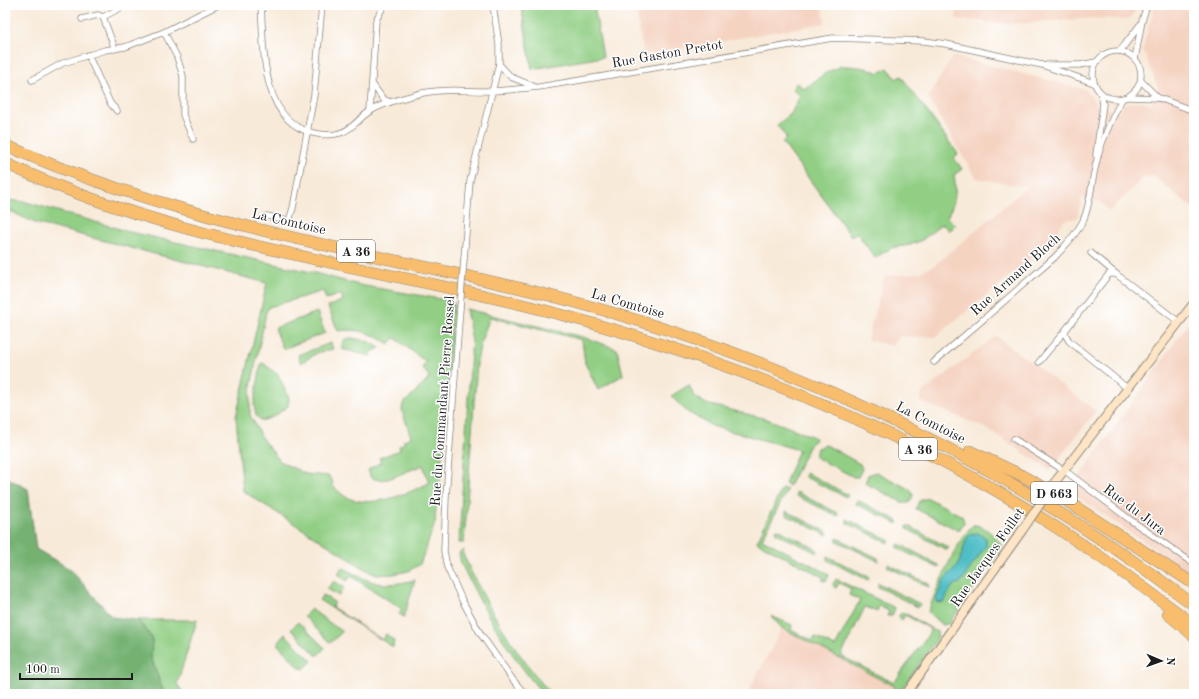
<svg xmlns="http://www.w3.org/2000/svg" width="1199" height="699" font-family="'Old Standard TT',serif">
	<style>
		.built { fill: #f5d3c1 }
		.green { fill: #92cf85; stroke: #577650; fill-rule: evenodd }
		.forest { fill: #75b272; stroke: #486747 }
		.water { fill: #50bec7; stroke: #366d72 }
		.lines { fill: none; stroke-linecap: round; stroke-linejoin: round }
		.street-casing { stroke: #8a837a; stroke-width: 7 }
		.secondary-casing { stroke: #8a837a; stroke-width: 10 }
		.highway-casing { stroke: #8a837a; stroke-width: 12 }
		.street { stroke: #fff; stroke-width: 5.5 }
		.secondary { stroke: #fde5c5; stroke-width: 8 }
		.highway { stroke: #f9be6d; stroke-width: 11 }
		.street-bridge-casing { stroke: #8a837a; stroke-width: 7; stroke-linecap: butt }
		.secondary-bridge-casing { stroke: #8a837a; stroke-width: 10; stroke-linecap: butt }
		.street-bridge { stroke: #fff; stroke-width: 5.5 }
		.secondary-bridge { stroke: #fde5c5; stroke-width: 8 }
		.labels { text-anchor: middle; stroke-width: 3; stroke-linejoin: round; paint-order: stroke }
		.shield { fill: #fff; stroke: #606060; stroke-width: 1 }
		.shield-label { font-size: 13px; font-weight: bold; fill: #1c1c1c }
		.street-label { font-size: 14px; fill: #1c1c1c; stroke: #fff }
	</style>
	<rect width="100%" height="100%" fill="#fff"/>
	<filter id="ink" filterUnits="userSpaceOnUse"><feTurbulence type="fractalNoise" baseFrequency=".025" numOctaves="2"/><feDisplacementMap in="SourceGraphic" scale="8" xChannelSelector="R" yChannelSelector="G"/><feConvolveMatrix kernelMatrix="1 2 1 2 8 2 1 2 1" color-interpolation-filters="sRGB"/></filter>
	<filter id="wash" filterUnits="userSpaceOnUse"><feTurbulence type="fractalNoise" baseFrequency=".012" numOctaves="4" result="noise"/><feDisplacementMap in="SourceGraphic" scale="16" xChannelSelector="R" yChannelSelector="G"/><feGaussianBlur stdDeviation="0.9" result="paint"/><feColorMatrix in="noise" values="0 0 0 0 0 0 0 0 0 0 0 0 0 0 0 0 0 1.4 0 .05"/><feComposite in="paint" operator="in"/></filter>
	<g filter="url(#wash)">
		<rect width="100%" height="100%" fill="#f8ead9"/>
		<g class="built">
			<polygon points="635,5 822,5 825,23 644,55"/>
			<polygon points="955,5 1138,5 1132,17 1127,20 1093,18 1009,24 957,19"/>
			<polygon points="1155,5 1194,5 1194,209 1153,176 1143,178 1110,211 1098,201 1082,197 1077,218 1064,220 1056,235 1042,250 935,337 899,337 893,346 867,340 885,276 919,273 935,265 1027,187 976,178 928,98 953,56 1086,90 1098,107 1119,112 1124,104 1141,101 1151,104 1158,88 1143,50 1146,35"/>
			<polygon points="1194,316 1194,576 1069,491"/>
			<polygon points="996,336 1096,411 1050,470 984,427 919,401 923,392"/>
			<polygon points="782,628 895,687 891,694 747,694"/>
		</g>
		<g class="green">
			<polygon points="521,5 594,5 603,57 532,69"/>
			<path d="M841,66C855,66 866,67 879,73L888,68L896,79L901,76L958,154L954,158L962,169L954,175C957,191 955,203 947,217L955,225L949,231L942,224L922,240L910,245L891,248L875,258L857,233L851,236L782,142L787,138L777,125L791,114L800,96L792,88L797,83L804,89L827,72Z"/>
			<path d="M5,200L26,202L130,232L311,272L359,285L447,300L454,303L439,491L436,508L435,523L420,564L409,571L393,574L377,575L370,572L243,491L236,417L267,283L35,223L10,211H5ZM323,291L326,299L341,294L343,300L328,307L338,331C358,328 373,333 389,344L395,338L426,362L422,368L429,376L427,381L403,404L402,410L411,437L403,441L405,443L399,446L400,450L379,458L381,462L368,470L371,478L379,480L388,479L423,465L429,483C405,495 371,509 346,497C341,494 336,489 332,485L333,482L329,476L306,474L281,462L263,440L250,415V392L266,312L269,307Z"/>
			<polygon points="466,309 583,337 617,349 623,375 598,390 585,363 582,340 490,317 481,341 477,362 464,543 459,543 471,352 472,341"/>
			<polygon points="317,312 325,333 283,349 275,328"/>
			<polygon points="352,338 370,342 380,348 372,352 370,356 342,349 342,344 345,339"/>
			<polygon points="331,343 333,349 317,353 301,363 298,355"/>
			<polygon points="263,363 278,375 289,398 288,406 275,416 262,421 256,416 254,404 261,364"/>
			<polygon points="689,385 694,396 706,404 767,419 814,437 815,439 810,445 789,486 785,483 799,450 712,426 686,411 671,396"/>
			<polygon points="826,445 860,464 862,469 858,477 854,477 815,457 817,448"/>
			<polygon points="876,472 911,490 913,496 909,503 904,503 865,483 868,475"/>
			<polygon points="806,473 807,473 848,495 846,497 805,477"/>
			<polygon points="782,488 787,490 762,539 829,574 827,580 823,581 823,577 757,542"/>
			<polygon points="796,492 838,513 838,516 796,496"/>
			<polygon points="928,498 962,516 964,522 960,529 956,529 916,509 919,501"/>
			<polygon points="857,500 898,521 898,524 856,504"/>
			<polygon points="786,511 827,532 827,535 786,515"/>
			<polygon points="847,519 889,540 889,543 847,523"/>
			<path d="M973,525C983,524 998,538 1002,547L949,624L942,625L928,612C935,592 958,538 973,525Z"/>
			<polygon points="907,526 909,526 949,548 947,550 907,529"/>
			<polygon points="778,529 818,550 817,553 776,533 776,530"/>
			<polygon points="837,538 878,558 878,561 837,541"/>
			<polygon points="899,544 939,565 939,568 897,548 898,545"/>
			<path d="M464,550L463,554C485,604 515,653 551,694H543C509,654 483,610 461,563L459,553Z"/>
			<polygon points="827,556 869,577 868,580 827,560"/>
			<polygon points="888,564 929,584 929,587 888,567"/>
			<path d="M342,567C372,584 381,588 415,580L404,617L399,614L402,609L351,576L347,581L338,574Z"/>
			<polygon points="836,579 895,608 892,616 887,616 889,611 879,606 877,611 865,607 841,656 894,683 930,632 929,628 905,615 902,620 901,620 899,616 901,613 905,613 937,632 938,638 898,694 891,694 895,687 782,628 771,616 792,625 791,630 813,641 815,637 835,647 860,600 849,595 851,589 839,583 836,588 834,587 833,584"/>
			<polygon points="334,581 344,587 339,596 327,589"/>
			<polygon points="878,583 920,604 920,605 918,607 878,587"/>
			<polygon points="323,595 335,603 332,607 382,640 386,634 394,641 393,647 319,600"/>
			<polygon points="311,609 342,632 330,643 304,616"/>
			<polygon points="138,620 197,620 177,684 184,694 164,694 151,657 152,638"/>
			<polygon points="298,622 325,648 317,656 291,629"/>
			<polygon points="285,634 312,661 304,669 300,668 278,645 278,642"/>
		</g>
		<polygon class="forest" points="5,477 28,489 36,549 70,569 112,617 138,620 152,638 151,657 164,694 5,694"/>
		<path class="water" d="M978,533L986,538V546L960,583C951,584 948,594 944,602L938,603L936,599L945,578L957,567L960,560L966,540L969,535Z"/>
	</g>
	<g filter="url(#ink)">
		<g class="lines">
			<defs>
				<g id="street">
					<path d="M261,5C264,47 260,121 313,133C322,135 331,136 340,133C352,130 359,118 369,112C382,103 403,98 418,94C441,88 466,91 490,91C507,91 523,88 539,87L833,38L924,41L946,44L1042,65L1094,83"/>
					<polyline points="82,19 98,15 103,17"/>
					<polyline points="164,32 177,57 183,76 183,115 193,139"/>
					<polyline points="115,49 103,17 126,5"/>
					<circle cx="1117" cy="75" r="24"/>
					<polyline points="1120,51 1140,25"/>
					<polyline points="88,55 110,103 117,111"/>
					<polyline points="1135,59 1142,21 1147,5"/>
					<polyline points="499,64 511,77 533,86"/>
					<polyline points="1047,65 1080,65 1096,62"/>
					<polyline points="32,80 63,63 105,50 125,47 164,32 218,5"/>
					<polyline points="1141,81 1158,98"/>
					<polyline points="373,85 383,99 390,102"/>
					<polyline points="1129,97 1159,98 1194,111"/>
					<polyline points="370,111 376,20 384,5"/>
					<polyline points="1096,155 1103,104 1101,94"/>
					<polyline points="267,216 289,221 293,208 314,95 322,5"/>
					<polyline points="1091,253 1116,274"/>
					<polyline points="464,259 470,181 499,64 499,45 493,5"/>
					<polyline points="460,308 446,497 444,551 447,567 462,600 480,633 513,680 525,694"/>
					<path d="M934,362L1055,257C1065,246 1076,235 1083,221C1091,203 1091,183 1096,164C1101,141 1111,120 1122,99"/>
					<polyline points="1039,362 1064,332"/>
					<polyline points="1127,388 1069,341 1064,332 1109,274 1116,274 1179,322"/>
					<polyline points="1014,439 1068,473 1129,519 1194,564"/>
				</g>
				<g id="secondary">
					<polyline points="1055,482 1194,303"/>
					<polyline points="906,694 1021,532"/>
				</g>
				<g id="highway">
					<path d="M5,145C84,180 166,206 250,227C346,252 443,269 540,293C781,354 995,455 1194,605"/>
					<path d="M5,163C170,241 353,263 528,306C693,348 855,408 1002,494C1069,533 1132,578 1194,625"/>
					<polyline points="970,451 1019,474 1062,498 1194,584"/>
					<polyline points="1168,614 1194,636"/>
				</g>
			</defs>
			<use href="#street" class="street-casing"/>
			<use href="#secondary" class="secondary-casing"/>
			<use href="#highway" class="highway-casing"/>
			<use href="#street" class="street"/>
			<use href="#secondary" class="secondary"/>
			<use href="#highway" class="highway"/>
			<defs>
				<polyline id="street-bridge" points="460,308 464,259"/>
				<polyline id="secondary-bridge" points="1021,532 1055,482"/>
			</defs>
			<use href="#street-bridge" class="street-bridge-casing"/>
			<use href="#secondary-bridge" class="secondary-bridge-casing"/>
			<use href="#street-bridge" class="street-bridge"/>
			<use href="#secondary-bridge" class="secondary-bridge"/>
		</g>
	</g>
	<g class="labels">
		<g class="shield">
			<rect x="337" y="240" width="38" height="22" rx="3"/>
			<rect x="899" y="438" width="38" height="22" rx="3"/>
			<rect x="1031" y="482" width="46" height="22" rx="3"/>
		</g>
		<g class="shield-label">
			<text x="356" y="256">A 36</text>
			<text x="918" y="454">A 36</text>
			<text x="1054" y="498">D 663</text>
		</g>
		<g class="street-label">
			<text transform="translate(667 53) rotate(-10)" y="5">Rue Gaston Pretot</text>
			<text transform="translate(289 221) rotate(13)" y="5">La Comtoise</text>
			<text transform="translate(1015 274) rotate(-42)" y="5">Rue Armand Bloch</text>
			<text transform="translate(628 303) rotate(16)" y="5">La Comtoise</text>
			<text transform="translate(442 401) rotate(-86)" y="5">Rue du Commandant Pierre Rossel</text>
			<text transform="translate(931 422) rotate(27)" y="5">La Comtoise</text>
			<text transform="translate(1135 509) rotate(37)" y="5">Rue du Jura</text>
			<text transform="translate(987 557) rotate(-55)" y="5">Rue Jacques Foillet</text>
		</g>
	</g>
	<rect width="1199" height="699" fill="none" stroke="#fff" stroke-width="20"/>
	<g transform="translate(1161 661) rotate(92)" stroke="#ffffff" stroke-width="3" paint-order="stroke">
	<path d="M0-3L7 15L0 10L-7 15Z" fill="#1c1c1c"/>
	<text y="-6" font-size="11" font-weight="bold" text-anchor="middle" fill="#1c1c1c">N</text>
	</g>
	<path d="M20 673v6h112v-6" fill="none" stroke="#1c1c1c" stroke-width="2"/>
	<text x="26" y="673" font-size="12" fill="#1c1c1c" stroke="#ffffff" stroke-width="3" paint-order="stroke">100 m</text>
</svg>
